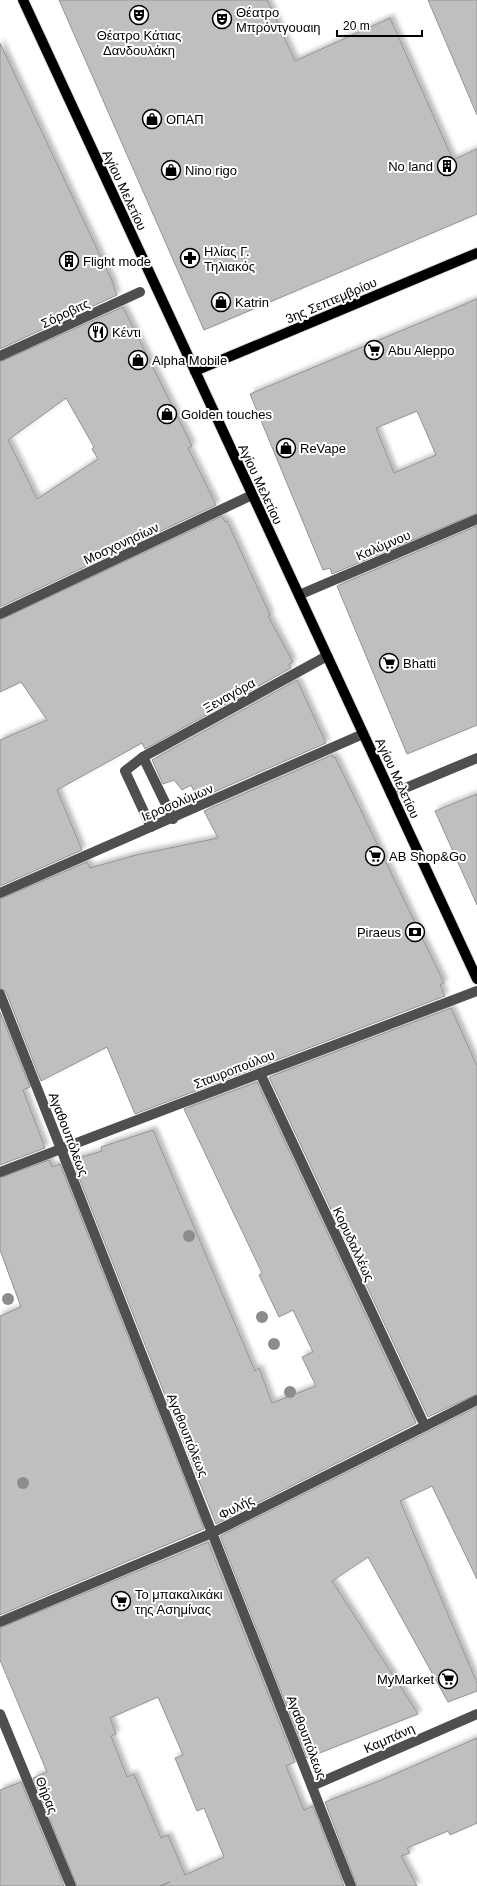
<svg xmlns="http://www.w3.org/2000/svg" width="477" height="1886" font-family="Helvetica,sans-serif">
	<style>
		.building { fill: #bfbfbf; stroke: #939393; fill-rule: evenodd; filter: url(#shadow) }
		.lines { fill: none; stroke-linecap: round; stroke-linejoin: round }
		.major-casing { stroke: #dbdbdb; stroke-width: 12 }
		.minor { stroke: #4f4f4f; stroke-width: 10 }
		.major { stroke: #000; stroke-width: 10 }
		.tree { fill: #8c8c8c }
		.labels { text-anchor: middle; stroke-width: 4; stroke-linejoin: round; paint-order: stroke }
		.poi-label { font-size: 13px; fill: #000; stroke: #fff; text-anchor: start }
		.street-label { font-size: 13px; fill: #000; stroke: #fff }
	</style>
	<defs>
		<filter id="shadow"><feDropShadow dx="3.5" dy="-3.5" stdDeviation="2" flood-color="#0004"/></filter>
	</defs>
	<rect width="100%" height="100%" fill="#fff"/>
	<g class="building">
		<polygon points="59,0 267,0 295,61 390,18 453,160 477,149 477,214 204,330"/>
		<polygon points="428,0 477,0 477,115"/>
		<polygon points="0,43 114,285 113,285 117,295 0,349"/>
		<path d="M477,299V513L332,574L330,568L323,570L250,394ZM417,411L436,455L394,473L376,428Z"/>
		<path d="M123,307L192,446L188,448L216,505L0,607V362ZM66,398L94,447L92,449L98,459L37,499L8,440Z"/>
		<polygon points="222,516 225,522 227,521 270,615 268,616 293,662 289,664 291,668 145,749 142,743 57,790 82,850 0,886 0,740 47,720 21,682 0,692 0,620"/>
		<polygon points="477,526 477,725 407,754 337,586"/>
		<polygon points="297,680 326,743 198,799 191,785 182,790 174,780 163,784 152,760"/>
		<polygon points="332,755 333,758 335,757 354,796 444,983 440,985 445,996 135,1114 107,1047 41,1081 6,992 0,988 0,899 87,862 90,868 136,855 218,838 204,811"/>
		<polygon points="477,794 477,905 435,811"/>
		<polygon points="451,1008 477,1066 477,1394 428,1417 269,1077"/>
		<polygon points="0,1012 30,1087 23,1090 45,1148 0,1165"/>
		<polygon points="257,1082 416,1423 216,1524 72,1160 102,1151 101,1147 153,1130 255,1371 259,1368 272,1403 316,1386 302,1357 313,1352 293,1310 279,1317 259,1275 262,1273 184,1109"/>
		<polygon points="49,1160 52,1167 60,1164 204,1529 0,1615 0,1316 21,1307 0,1250 0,1178"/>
		<polygon points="477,1407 477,1579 432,1486 400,1501 477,1683 477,1691 448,1702 368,1557 332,1581 418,1714 307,1758 220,1536"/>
		<path d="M208,1542L295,1762L286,1766L304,1810L313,1806L344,1886H161L170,1882L159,1886H77L33,1778L47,1772L0,1660V1628ZM158,1697L183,1755L175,1758L197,1811L204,1808L224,1857L185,1875L168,1835L161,1838L134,1774L127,1777L111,1736L116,1734L110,1718Z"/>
		<polygon points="477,1738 477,1823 450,1835 448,1831 407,1848 410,1853 401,1856 417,1886 357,1886 325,1802 379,1781"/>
		<polygon points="21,1782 64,1886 0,1886 0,1790"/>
	</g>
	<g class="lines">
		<defs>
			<g id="major">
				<polyline points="23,0 477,979"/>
				<polyline points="195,371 477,253"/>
			</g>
		</defs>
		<use href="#major" class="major-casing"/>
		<g class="minor">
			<polyline points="0,356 140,292"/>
			<polyline points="299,595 477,519"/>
			<polyline points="0,614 252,495"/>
			<polyline points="143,757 173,819"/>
			<polyline points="391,794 477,758"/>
			<polyline points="151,827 125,771 143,757 327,656"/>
			<polyline points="0,893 363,734"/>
			<polyline points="0,994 351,1886"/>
			<polyline points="260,1073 425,1426"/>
			<polyline points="0,1172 477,991"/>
			<polyline points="0,1622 212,1533 477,1400"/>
			<polyline points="0,1714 71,1886"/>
			<polyline points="312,1786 477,1714"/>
		</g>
		<use href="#major" class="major"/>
	</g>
	<g class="tree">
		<circle cx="189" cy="1236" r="6"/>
		<circle cx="8" cy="1299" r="6"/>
		<circle cx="262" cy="1317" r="6"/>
		<circle cx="274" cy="1344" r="6"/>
		<circle cx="290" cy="1392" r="6"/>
		<circle cx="23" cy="1483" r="6"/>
	</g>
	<defs>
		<symbol id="theatre-ring" viewBox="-11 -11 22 22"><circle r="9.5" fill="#fff" stroke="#000" stroke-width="1.5"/><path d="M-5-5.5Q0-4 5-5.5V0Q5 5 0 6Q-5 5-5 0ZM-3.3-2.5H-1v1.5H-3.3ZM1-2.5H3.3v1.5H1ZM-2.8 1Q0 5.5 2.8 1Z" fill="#000"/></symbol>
		<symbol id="shop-ring" viewBox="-11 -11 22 22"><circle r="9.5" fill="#fff" stroke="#000" stroke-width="1.5"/><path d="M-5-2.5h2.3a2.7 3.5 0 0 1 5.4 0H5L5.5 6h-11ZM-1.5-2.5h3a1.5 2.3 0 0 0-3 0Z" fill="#000"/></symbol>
		<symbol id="building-ring" viewBox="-11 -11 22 22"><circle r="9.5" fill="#fff" stroke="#000" stroke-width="1.5"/><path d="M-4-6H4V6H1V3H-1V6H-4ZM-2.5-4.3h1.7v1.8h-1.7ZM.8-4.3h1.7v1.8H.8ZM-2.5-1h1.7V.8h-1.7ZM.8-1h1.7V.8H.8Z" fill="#000"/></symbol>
		<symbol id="pharmacy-ring" viewBox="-11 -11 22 22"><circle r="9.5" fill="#fff" stroke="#000" stroke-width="1.5"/><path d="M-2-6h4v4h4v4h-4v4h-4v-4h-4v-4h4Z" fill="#000"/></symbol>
		<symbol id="restaurant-ring" viewBox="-11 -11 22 22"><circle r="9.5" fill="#fff" stroke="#000" stroke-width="1.5"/><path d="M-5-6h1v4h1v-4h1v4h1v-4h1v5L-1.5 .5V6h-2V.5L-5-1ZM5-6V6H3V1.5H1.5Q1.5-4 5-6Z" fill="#000"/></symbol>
		<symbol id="supermarket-ring" viewBox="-11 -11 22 22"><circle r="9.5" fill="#fff" stroke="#000" stroke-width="1.5"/><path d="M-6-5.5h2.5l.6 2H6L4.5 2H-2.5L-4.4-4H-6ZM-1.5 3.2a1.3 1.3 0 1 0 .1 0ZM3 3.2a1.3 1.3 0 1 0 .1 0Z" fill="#000"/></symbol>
		<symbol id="bank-ring" viewBox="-11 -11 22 22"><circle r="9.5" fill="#fff" stroke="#000" stroke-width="1.5"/><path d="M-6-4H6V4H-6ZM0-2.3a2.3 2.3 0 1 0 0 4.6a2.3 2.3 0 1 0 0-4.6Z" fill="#000"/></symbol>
	</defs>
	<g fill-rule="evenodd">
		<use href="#theatre-ring" x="128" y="4" width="22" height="22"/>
		<use href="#theatre-ring" x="211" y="8" width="22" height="22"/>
		<use href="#shop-ring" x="141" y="108" width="22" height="22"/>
		<use href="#building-ring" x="436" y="155" width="22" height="22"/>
		<use href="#shop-ring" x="160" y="159" width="22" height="22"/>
		<use href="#pharmacy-ring" x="179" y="247" width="22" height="22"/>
		<use href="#building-ring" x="58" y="250" width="22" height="22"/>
		<use href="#shop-ring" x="210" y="291" width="22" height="22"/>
		<use href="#restaurant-ring" x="87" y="321" width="22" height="22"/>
		<use href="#supermarket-ring" x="363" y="339" width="22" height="22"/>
		<use href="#shop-ring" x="127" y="349" width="22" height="22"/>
		<use href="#shop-ring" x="156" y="403" width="22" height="22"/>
		<use href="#shop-ring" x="275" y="437" width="22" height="22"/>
		<use href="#supermarket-ring" x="378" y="652" width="22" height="22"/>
		<use href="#supermarket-ring" x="364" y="845" width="22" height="22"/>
		<use href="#bank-ring" x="404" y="921" width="22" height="22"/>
		<use href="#supermarket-ring" x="110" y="1590" width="22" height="22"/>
		<use href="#supermarket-ring" x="437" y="1668" width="22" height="22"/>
	</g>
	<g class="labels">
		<g class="poi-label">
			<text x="236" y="17">Θέατρο<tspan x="236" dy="15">Μπρόντγουαιη</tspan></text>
			<text x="139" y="40" text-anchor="middle">Θέατρο Κάτιας<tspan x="139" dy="15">Δανδουλάκη</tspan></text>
			<text x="166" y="124">ΟΠΑΠ</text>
			<text x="433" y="171" text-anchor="end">No land</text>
			<text x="185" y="175">Nino rigo</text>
			<text x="204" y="256">Ηλίας Γ.<tspan x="204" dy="15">Τηλιακός</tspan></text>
			<text x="83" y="266">Flight mode</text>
			<text x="235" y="307">Katrin</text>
			<text x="112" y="337">Κέντι</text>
			<text x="388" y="355">Abu Aleppo</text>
			<text x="152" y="365">Alpha Mobile</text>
			<text x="181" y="419">Golden touches</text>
			<text x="300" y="453">ReVape</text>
			<text x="403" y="668">Bhatti</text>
			<text x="389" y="861">ΑΒ Shop&amp;Go</text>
			<text x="401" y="937" text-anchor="end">Piraeus</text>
			<text x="135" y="1599">Το μπακαλικάκι<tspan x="135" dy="15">της Ασημίνας</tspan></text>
			<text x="434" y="1684" text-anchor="end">MyMarket</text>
		</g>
		<g class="street-label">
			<text transform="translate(125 190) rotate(65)" y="5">Αγίου Μελετίου</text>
			<text transform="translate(331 300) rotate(-23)" y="5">3ης Σεπτεμβρίου</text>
			<text transform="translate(65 313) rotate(-25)" y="5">Σόροβιτς</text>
			<text transform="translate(261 484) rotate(65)" y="5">Αγίου Μελετίου</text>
			<text transform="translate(121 543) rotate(-25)" y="5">Μοσχονησίων</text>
			<text transform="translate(383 545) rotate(-23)" y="5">Καλύμνου</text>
			<text transform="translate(229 695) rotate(-29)" y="5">Ξεναγόρα</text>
			<text transform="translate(398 778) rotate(65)" y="5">Αγίου Μελετίου</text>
			<text transform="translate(177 802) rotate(-23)" y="5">Ιεροσολύμων</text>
			<text transform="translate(234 1069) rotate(-21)" y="5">Σταυροπούλου</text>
			<text transform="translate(69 1134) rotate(69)" y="5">Αγαθουπόλεως</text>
			<text transform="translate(354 1244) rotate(65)" y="5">Κορυδαλλέως</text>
			<text transform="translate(188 1435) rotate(68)" y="5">Αγαθουπόλεως</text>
			<text transform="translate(236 1507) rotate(-27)" y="5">Φυλής</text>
			<text transform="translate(307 1737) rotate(69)" y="5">Αγαθουπόλεως</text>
			<text transform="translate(389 1738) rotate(-24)" y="5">Καμπάνη</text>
			<text transform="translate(47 1795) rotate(68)" y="5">Θήρας</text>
		</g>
	</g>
	<path d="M337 30v6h85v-6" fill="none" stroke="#000000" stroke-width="2"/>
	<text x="343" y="30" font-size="12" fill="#000000" stroke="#ffffff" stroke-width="3" paint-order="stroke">20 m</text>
</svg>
